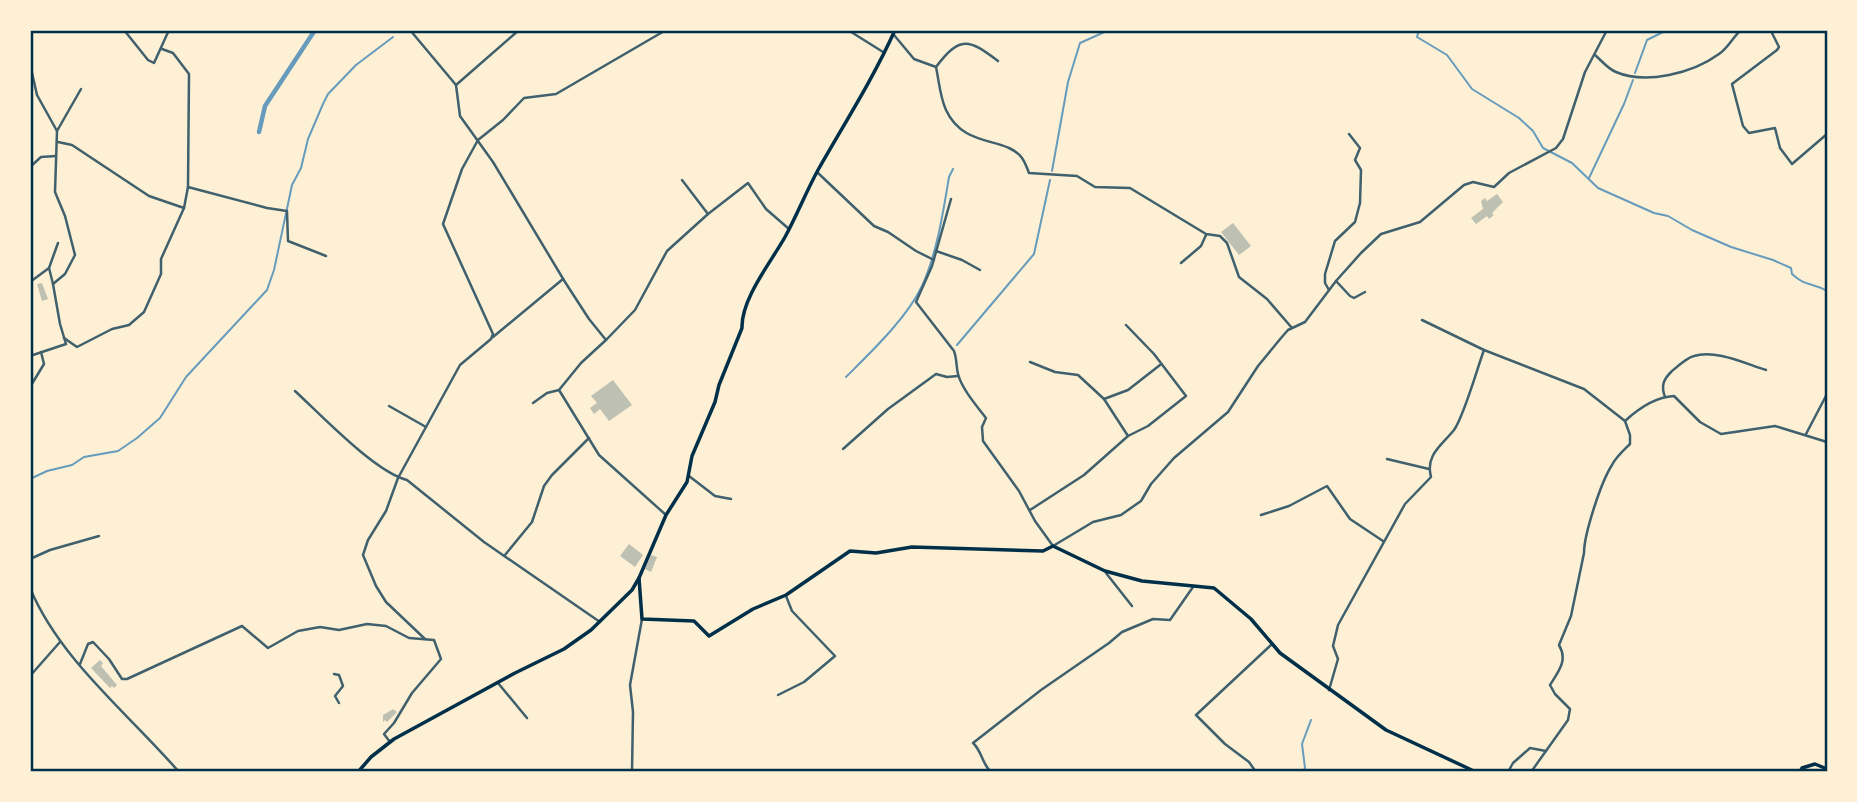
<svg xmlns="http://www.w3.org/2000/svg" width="1857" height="802" font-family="'Alegreya Sans',sans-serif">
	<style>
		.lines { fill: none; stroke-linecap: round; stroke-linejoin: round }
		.stream { stroke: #669bbc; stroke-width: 2 }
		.canal { stroke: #669bbc; stroke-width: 4.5 }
		.building { fill: #bec0b2 }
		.minor { stroke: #3f606c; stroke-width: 2.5 }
		.secondary { stroke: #003049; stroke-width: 3.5 }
		.neatline { fill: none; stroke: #003049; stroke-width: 2.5 }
	</style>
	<rect width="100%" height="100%" fill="#fdf0d5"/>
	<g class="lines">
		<g class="stream">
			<path d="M1419,30L1417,37L1447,55L1472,89L1519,118L1533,131L1543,148L1572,163L1598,188L1654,213L1668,216L1692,230L1731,247L1773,260L1791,268L1792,274C1806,287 1812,282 1827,291"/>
			<polyline points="1635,73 1647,40 1667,30"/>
			<polyline points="1052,171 1068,82 1080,43 1109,30"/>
			<polyline points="1589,178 1624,104 1633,80"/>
			<polyline points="957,345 1034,254 1050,180"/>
			<path d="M846,377C871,352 907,318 922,286C937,253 943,213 949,177L953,169"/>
			<polyline points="30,479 47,471 72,465 84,457 118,451 137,438 160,418 186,377 267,290 274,270 292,185 301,168 308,139 323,104 328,94 356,65 393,37"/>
			<polyline points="1303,772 1305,768 1302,744 1311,720"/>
		</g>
		<polyline class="canal" points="259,132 265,106 315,30"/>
	</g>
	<g class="building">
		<polygon points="1497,194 1503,202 1492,213 1494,215 1489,219 1487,216 1476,224 1471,218 1483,209 1481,201 1485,198 1487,201"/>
		<polygon points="1233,223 1251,246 1239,255 1221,232"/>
		<polygon points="42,283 48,299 42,301 37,284"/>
		<polygon points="613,380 632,405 609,421 600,409 594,414 590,408 597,403 591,396"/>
		<polygon points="629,544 643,555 635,567 620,556"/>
		<polygon points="651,555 657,557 651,572 645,569"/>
		<polygon points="100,660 103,663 101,666 117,685 114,688 112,686 110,688 91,668"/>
		<polygon points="393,709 397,712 387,722 385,720 383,722 383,715"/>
	</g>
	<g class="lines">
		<g class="minor">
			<polyline points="124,30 148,60 154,63 169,30"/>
			<polyline points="410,30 456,85 460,116 493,162 565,282 589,319 606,340 581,363 559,390 599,455 666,515"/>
			<polyline points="848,30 883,52"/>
			<polyline points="1771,31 1779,47 1777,50 1732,84 1743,126 1749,133 1775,128 1780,148 1792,164 1827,134"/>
			<path d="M894,35L914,59L936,67C939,81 940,97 946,110C964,149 1006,136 1022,158C1025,162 1027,168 1029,173L1077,176L1095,187L1130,188L1206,234L1220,236L1227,243L1239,277L1267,299L1292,328"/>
			<path d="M1595,55C1602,61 1608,69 1616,72C1646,85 1693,73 1719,54C1728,48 1733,37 1741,30"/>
			<polyline points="30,64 37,95 57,131 55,192 65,216 75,255 65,274 53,284 60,324 66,344 30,356"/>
			<path d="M936,67C960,35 969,39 998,61"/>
			<polyline points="456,85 519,30"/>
			<polyline points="57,131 81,89"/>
			<polyline points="58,142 72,145 149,196 184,208"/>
			<polyline points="30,167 41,157 56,156"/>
			<polyline points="818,173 874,226 888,232 916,251 934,260"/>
			<polyline points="682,180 708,214"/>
			<polyline points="188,187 267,208 287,211 288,241 326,256"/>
			<path d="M951,199L932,266L916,302L954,351C957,359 956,366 958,374C962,389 976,405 986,418L982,427L983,441L1019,491L1035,521L1053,546L1093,522L1121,515L1141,501L1151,484L1174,458L1228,412L1258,366L1281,338L1288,330L1305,322L1336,281L1361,253L1381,234L1420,222L1464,185L1473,182L1494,187L1509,173L1556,148L1563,139L1585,72L1607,30"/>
			<polyline points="936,251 962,260 980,270"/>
			<polyline points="1181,263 1201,246 1206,235"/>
			<polyline points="49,268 53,284"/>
			<polyline points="1336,281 1350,296 1354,298 1365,292"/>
			<polyline points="30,282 49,268 58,243"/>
			<polyline points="1329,290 1325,283 1325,274 1335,241 1355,222 1360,203 1361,170 1355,160 1360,148 1349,134"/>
			<polyline points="1422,320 1484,350 1584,389 1625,421"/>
			<polyline points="493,337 563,279"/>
			<polyline points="64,338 77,347 112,329 129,325 144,312 161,274 161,259 184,208 188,187 189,74 173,53 162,49"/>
			<polyline points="606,340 635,310 667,251 708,214 748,183 766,209 789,229"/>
			<polyline points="1030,362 1055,372 1078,375 1104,399 1128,436"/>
			<polyline points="30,387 44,364 41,352"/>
			<path d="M295,391C321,415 375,472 407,480L484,542L600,622"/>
			<path d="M1665,397C1661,386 1663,380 1671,372C1677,367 1686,358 1694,356C1715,349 1746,364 1766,370"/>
			<polyline points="1104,399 1128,390 1160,365"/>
			<polyline points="533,403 547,393 559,390"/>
			<polyline points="389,406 426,427"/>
			<polyline points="1806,434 1827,394"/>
			<polyline points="843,449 888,409 936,374 947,377 958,376"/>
			<polyline points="1387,459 1429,469"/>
			<polyline points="689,476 715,496 731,499"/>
			<polyline points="1030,510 1084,475 1128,436 1148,426 1186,396 1154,354 1126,325"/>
			<polyline points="1261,515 1289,506 1327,486 1350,519 1383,541"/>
			<polyline points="505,555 532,522 544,486 552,475 589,438"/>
			<polyline points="30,559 50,550 99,536"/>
			<polyline points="1106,573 1132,606"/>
			<path d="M30,588C60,660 129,714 179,772"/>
			<polyline points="425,639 386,602 376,586 363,555 368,540 386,511 398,478 460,365 491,339 493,334 443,224 462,169 478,140 503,120 524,98 556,94 666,30"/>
			<polyline points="80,664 88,644 93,642 109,659 122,679 127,679 242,626 268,648 298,631 320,627 339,630 367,624 386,626 409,638 434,640 441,659 412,693 394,723 384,734 390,742"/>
			<polyline points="334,674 339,675 343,686 335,696 339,703"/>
			<polyline points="30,676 60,642"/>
			<polyline points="498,683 527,718"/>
			<path d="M1329,690L1338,659L1333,646L1338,625L1405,504L1431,477C1425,455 1442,445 1454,430C1464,416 1477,369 1484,350"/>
			<polyline points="778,695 804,682 835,656 792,611 786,596"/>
			<polyline points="632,772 633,712 630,685 642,619"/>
			<path d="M991,772C982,764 982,751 973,743L1041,690L1109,643L1122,632L1153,619L1170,620L1193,587"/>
			<polyline points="1256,772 1249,762 1225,744 1196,715 1271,645"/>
			<polyline points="1508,772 1513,763 1530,748 1546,751"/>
			<path d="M1531,772L1568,720L1570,709L1555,694L1550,685C1559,671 1568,660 1559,645L1571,616L1584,553C1584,534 1601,482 1612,465C1616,457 1623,451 1630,444V435L1625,421C1639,408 1655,397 1674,396L1700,422L1721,434L1775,426L1827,442"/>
		</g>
		<g class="secondary">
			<polyline points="639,578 642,619 694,621 709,636 753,609 786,595 850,551 876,553 912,547 1043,551 1053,546 1105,571 1142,581 1214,588 1251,619 1280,653 1386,730 1476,772"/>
			<path d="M358,772L371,757L394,739L515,673L564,649L591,630L632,590L639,578L666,515L687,482L692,456L715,402L719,385L742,328C741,299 771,262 785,237C797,215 806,192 818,170C844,124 873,79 895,30"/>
			<polyline points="1800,772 1802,768 1815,764 1827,769"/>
		</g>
	</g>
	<rect width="1857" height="802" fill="none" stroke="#fdf0d5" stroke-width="63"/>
	<rect x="32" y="32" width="1794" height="738" class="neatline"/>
</svg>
